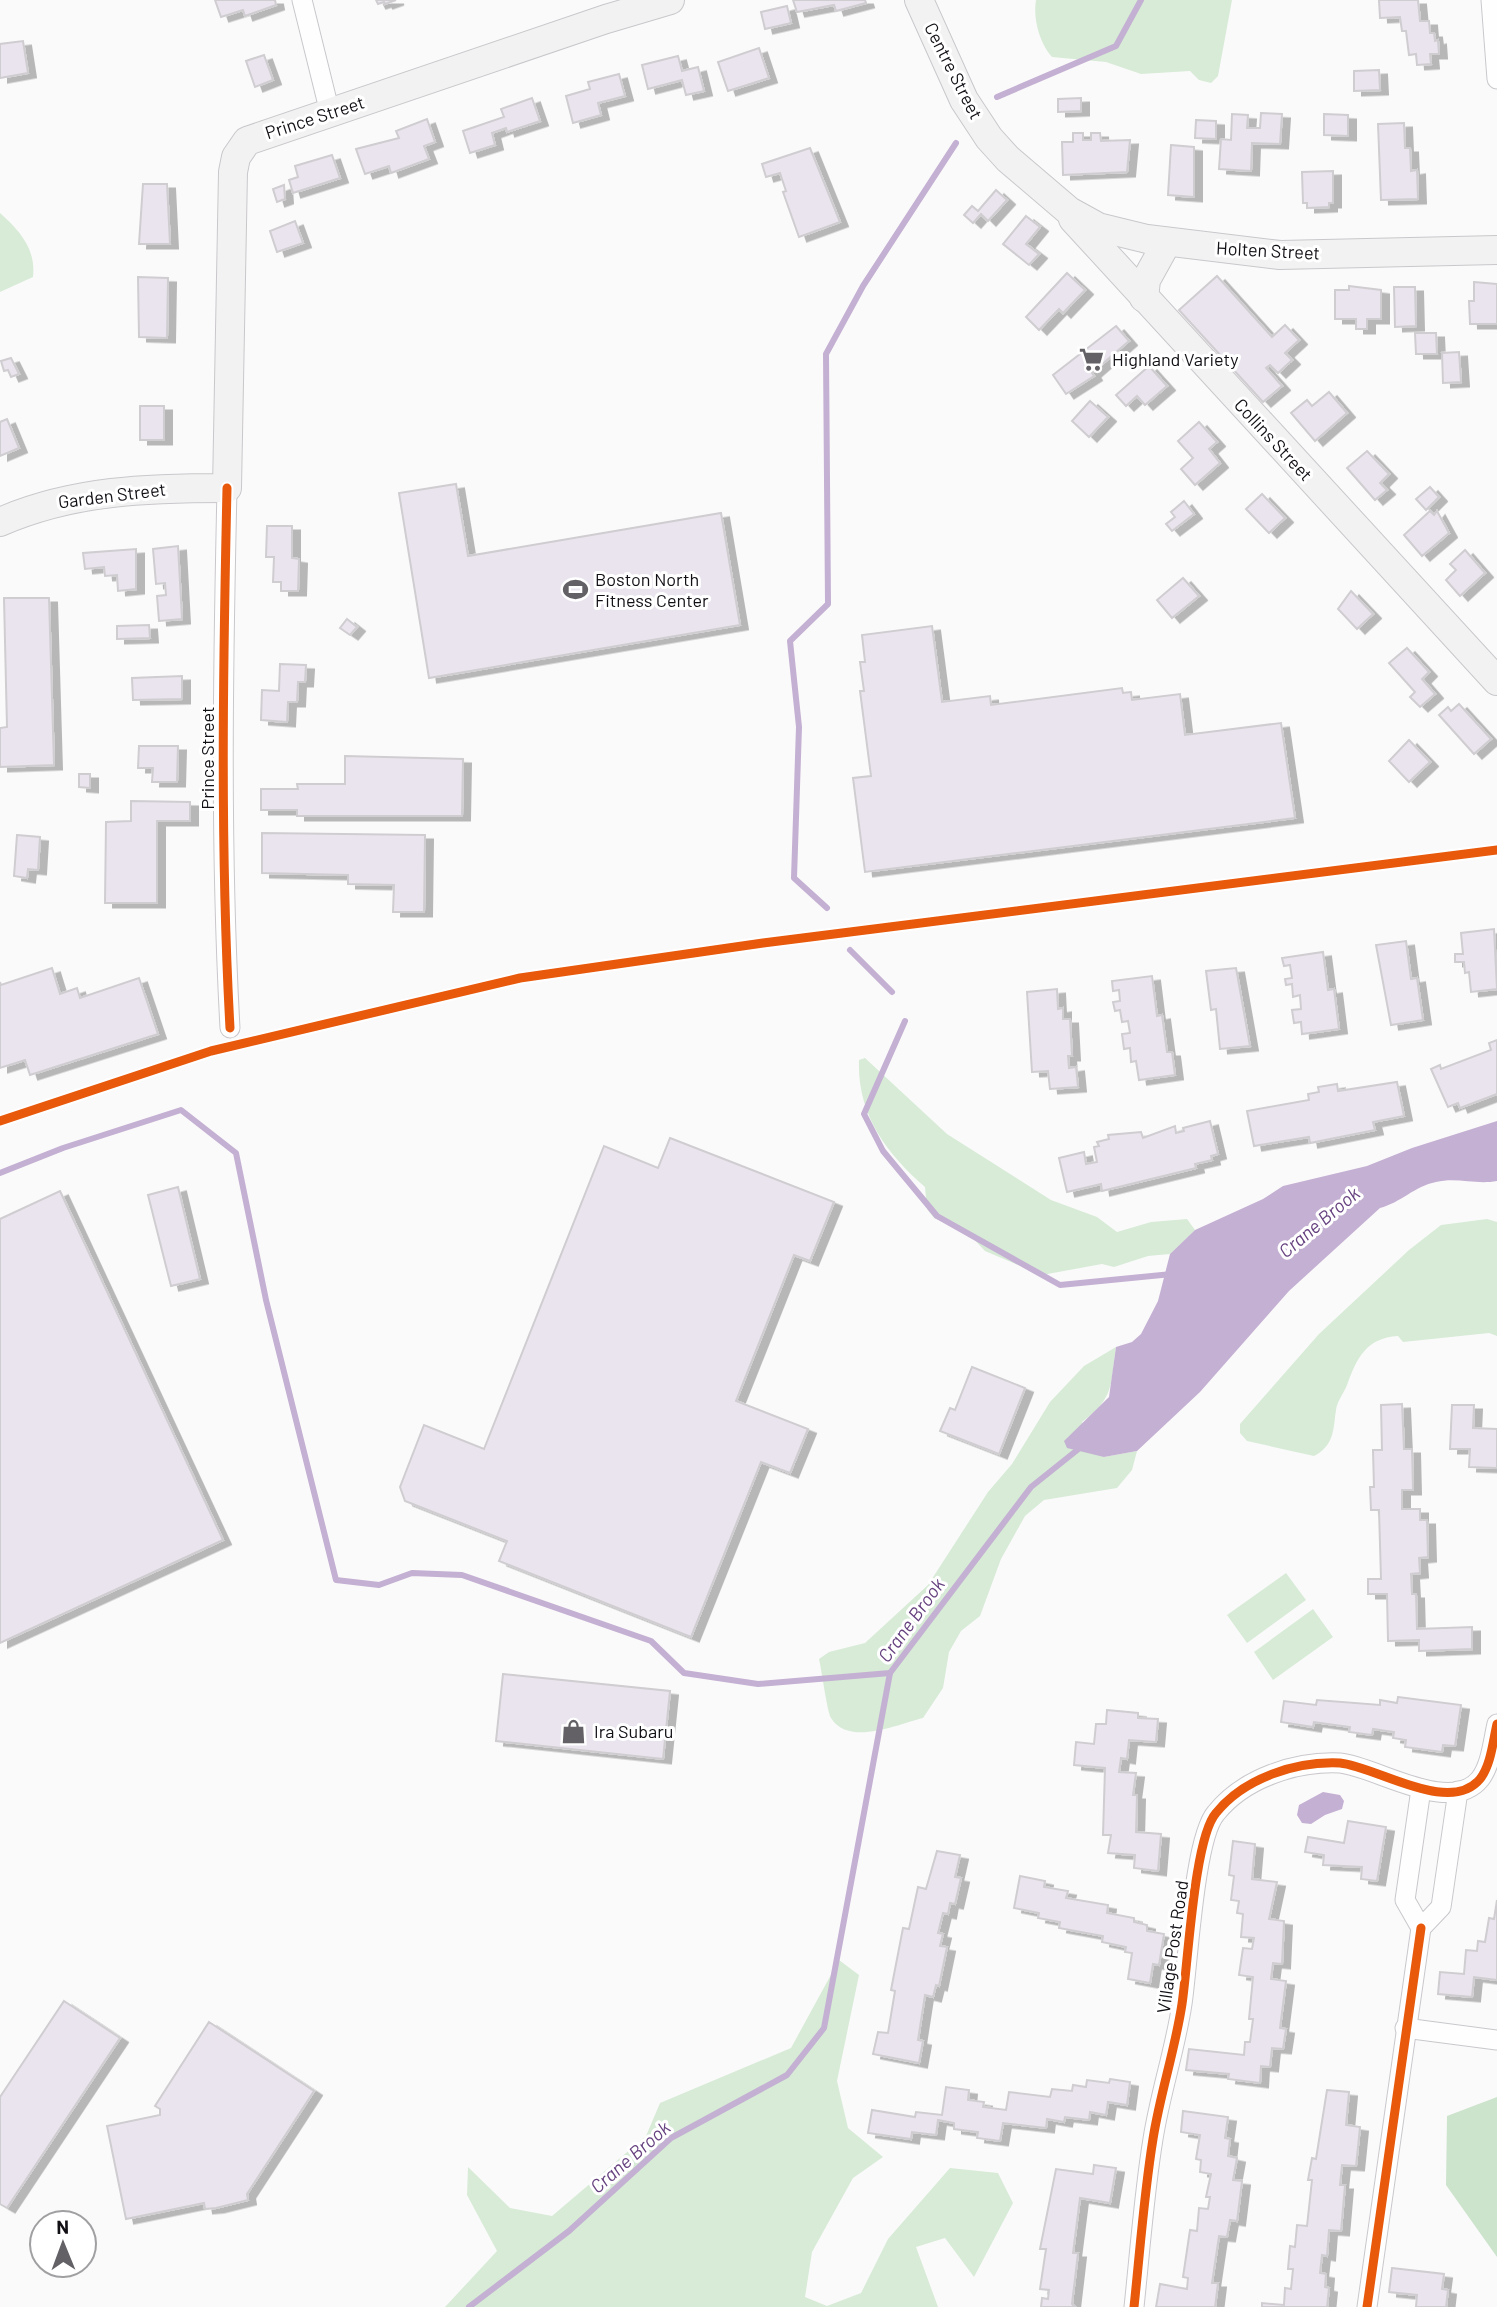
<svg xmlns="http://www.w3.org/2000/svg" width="1497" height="2307" font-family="Barlow,sans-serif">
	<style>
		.green { fill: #d7ebd7 }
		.forest { fill: #cce3cc }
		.water { fill: #c4b0d2 }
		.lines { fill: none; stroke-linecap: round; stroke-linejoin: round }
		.stream { stroke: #c4b0d2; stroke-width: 6 }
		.building { fill: #eae4ee; stroke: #d0cdd1; stroke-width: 2; filter: url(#shadow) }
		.street-casing { stroke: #c9c7cb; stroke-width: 21 }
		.secondary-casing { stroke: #c9c7cb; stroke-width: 30 }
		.street { stroke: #fefefe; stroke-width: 19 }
		.secondary { stroke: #f1f2f1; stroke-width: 28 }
		.cycleway-casing { stroke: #fff; stroke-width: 13 }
		.cycleway { stroke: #e8590c; stroke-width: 9 }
		.labels { text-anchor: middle; stroke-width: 6; stroke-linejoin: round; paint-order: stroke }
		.street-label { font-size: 18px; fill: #120f15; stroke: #fff }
		.poi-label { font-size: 18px; fill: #120f15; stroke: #fff; text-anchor: start }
		.water-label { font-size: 19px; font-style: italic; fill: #66417f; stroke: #fff }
	</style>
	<defs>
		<filter id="shadow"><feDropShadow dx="8" dy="4.5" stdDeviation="0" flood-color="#0004"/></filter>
	</defs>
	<rect width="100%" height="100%" fill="#fbfafb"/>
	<g class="green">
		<path d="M1036,0H1232L1218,76L1211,83L1199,80L1190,71L1141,74L1106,62L1052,57C1039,42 1033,18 1036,0Z"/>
		<path d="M0,213C20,231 36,249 33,277L0,292Z"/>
		<path d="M865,1058L947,1134L1051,1200L1097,1217L1117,1232L1151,1222L1187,1219L1195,1230L1170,1254L1148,1256L1114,1267L1102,1264L1042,1275L985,1251L968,1233L934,1218L927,1209L925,1187C886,1153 857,1114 859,1060Z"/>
		<path d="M1487,1219L1497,1222V1336L1489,1333L1403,1342L1398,1336C1366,1338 1357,1358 1347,1385C1344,1393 1337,1401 1336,1410C1333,1429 1335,1445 1314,1456L1247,1441L1240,1433V1424L1319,1334L1409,1250L1441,1225Z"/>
		<path d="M1116,1347C1110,1386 1115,1397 1082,1422L1104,1457L1137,1451L1132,1470L1117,1488L1044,1500L1025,1516L1001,1559L980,1616L961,1631L949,1652L943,1688L923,1718C898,1724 849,1747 831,1718C827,1711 822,1672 819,1659L829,1652L865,1643L928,1585L988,1492L1012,1464L1050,1402L1084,1366Z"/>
		<polygon points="1286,1573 1306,1600 1247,1643 1227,1615"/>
		<polygon points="1313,1609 1333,1637 1273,1680 1254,1652"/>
		<polygon points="839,1960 859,1975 837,2081 848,2128 883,2157 853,2178 812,2252 805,2297 827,2306 861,2293 888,2239 950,2168 998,2173 1013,2203 974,2277 945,2238 916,2247 938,2307 445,2307 497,2251 467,2195 468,2167 510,2208 552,2216 646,2136 660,2103 791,2048"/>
	</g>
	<polygon class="forest" points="1497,2097 1497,2257 1446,2185 1447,2116"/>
	<g class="water">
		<path d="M1497,1121V1181C1476,1185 1457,1177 1436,1182C1415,1186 1400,1203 1380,1208L1289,1291L1200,1392L1137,1451L1104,1457L1067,1448L1064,1441L1109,1397L1116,1347L1132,1342L1141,1334L1158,1301L1170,1254L1195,1230L1263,1199L1283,1186L1367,1166L1412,1148Z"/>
		<polygon points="1323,1792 1340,1795 1344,1801 1342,1809 1325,1815 1311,1824 1302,1823 1297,1815 1299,1805"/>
	</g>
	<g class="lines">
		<g class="stream">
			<polyline points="997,97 1116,46 1141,0"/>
			<polyline points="827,908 794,878 799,727 790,641 828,604 826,354 863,286 956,143"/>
			<polyline points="850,950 892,992"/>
			<polyline points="905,1021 864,1114 883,1151 937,1216 1060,1285 1172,1274"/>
			<polyline points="0,1173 63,1148 181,1110 236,1153 266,1300 336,1580 379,1585 412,1573 462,1575 651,1641 684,1673 758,1684 890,1673"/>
			<polyline points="469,2307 569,2231 671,2138 787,2075 824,2028 890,1673 1031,1487 1081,1447"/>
		</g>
	</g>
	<g class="building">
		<polygon points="215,0 275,0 276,5 245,16 243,10 221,17"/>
		<polygon points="376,0 396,0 385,4 384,2 378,4"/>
		<polygon points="793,0 865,0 866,3 836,11 834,5 797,12"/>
		<polygon points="1379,0 1418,0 1420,21 1429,21 1430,33 1434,33 1435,41 1438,40 1439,54 1430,54 1431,64 1417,65 1416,54 1409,55 1406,31 1402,31 1400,17 1380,18"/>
		<polygon points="787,6 791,23 765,29 761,12"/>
		<polygon points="23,41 28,73 0,78 0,44"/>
		<polygon points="759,48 769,78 728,91 718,62"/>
		<polygon points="264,55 273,80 255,87 246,61"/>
		<polygon points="678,56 682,71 698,67 704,91 686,95 682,80 648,89 642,65"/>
		<polygon points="1379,70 1380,90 1354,91 1354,71"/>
		<polygon points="619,74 625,96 598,103 601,115 573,123 566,96 590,89 588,82"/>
		<polygon points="532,98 540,121 507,132 506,128 492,133 495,145 470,153 463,131 504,117 501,109"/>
		<polygon points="1081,98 1081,111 1058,112 1058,99"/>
		<polygon points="1261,113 1282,114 1280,144 1252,143 1251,171 1219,169 1221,139 1231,140 1232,114 1248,115 1247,128 1260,128"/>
		<polygon points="1324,114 1348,115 1348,136 1324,135"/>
		<polygon points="427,119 435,142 424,146 429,159 391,173 389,166 365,174 356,149 399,138 396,131"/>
		<polygon points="1196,120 1216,121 1216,139 1195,138"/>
		<polygon points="1404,123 1405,148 1410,148 1411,171 1417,170 1418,199 1381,200 1378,124"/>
		<polygon points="1073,133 1083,133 1083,140 1091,140 1091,133 1100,133 1101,141 1130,140 1127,172 1063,175 1062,142 1073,142"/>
		<polygon points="1171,145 1194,147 1194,197 1168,195"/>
		<polygon points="810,148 840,222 799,237 783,192 786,191 780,173 766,177 762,164"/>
		<polygon points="332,155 340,178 293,193 289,180 298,177 295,166"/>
		<polygon points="1333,171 1333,203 1329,203 1329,207 1307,208 1307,203 1303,203 1302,172"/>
		<polygon points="143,184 167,184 170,244 139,244"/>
		<polygon points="284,185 285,199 277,202 273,189"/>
		<polygon points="996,190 1007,200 988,221 981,214 973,223 964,215 972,206 978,211"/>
		<polygon points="1026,216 1040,227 1026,244 1039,254 1029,265 1003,244"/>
		<polygon points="295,221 303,243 277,252 270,231"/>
		<polygon points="1067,273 1085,290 1063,313 1059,309 1039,330 1026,317"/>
		<polygon points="1217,276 1272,337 1285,325 1299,340 1285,353 1292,360 1278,373 1270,365 1266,368 1282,386 1263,402 1179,310"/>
		<polygon points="138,277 168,278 167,338 139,337"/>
		<polygon points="1474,282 1497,284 1497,324 1470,324 1469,301 1474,301"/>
		<polygon points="1349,286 1381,290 1381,319 1367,319 1367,329 1356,329 1356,319 1335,319 1335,290 1349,290"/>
		<polygon points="1394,287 1415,287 1416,326 1395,327"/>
		<polygon points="1116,326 1129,341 1092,373 1094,376 1066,394 1053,375"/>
		<polygon points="1415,333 1436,333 1437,354 1416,354"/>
		<polygon points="1459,352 1461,382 1443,383 1442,353"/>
		<polygon points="11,358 19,374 11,377 8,370 4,371 1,361"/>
		<polygon points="1149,366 1167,386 1145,405 1137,396 1126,406 1116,395"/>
		<polygon points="1329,392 1347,413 1315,441 1291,413 1307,400 1312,406"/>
		<polygon points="1090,401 1108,417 1089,437 1072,421"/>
		<rect x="140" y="406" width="24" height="34"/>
		<polygon points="7,419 19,448 0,456 0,422"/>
		<polygon points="1199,422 1217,442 1209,449 1220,463 1195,485 1181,469 1193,458 1178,441"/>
		<polygon points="1367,451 1389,474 1380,483 1387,490 1375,500 1347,468"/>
		<polygon points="456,484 468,556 721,513 740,625 429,678 399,493"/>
		<polygon points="1430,487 1439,497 1426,510 1416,499"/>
		<polygon points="1262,494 1285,518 1269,533 1246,509"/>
		<polygon points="1184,501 1194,514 1172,531 1166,524 1175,517 1171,512"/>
		<polygon points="1430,511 1434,515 1437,511 1449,533 1422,556 1404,535"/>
		<polygon points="267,526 292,526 292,558 299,559 298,591 281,591 281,582 273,582 274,557 266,557"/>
		<polygon points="178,546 182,619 159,621 157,596 166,595 165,583 156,584 153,549"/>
		<polygon points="136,549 136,589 118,591 117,575 105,576 104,567 85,569 83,553"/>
		<polygon points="1465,550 1485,573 1460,596 1446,580 1456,570 1450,564"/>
		<polygon points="1183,578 1199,596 1172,618 1157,600"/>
		<polygon points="1351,591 1373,614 1357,629 1338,609"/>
		<polygon points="4,598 49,598 54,765 0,767 0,728 7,727"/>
		<polygon points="347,619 357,627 350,635 340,628"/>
		<polygon points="149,625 150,638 117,639 117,626"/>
		<polygon points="932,626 942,702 990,696 991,705 1122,688 1123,693 1131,692 1132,700 1180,694 1185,735 1281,723 1295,818 865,872 853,778 871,776 860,691 864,691 860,662 865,662 862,635"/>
		<polygon points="1407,648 1429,672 1422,679 1435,694 1420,707 1410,697 1415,692 1389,663"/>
		<polygon points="280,664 306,665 305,682 298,682 297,702 288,702 287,722 261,720 262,690 279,691"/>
		<polygon points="182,676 182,699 133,700 132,678"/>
		<polygon points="1459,704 1491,739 1474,754 1439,715 1448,707 1451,711"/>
		<polygon points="1409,740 1430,762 1409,782 1389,761"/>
		<polygon points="139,746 178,746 177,782 152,782 153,768 138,768"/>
		<polygon points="345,756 463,759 462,816 297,816 297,810 261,810 261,789 298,789 297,784 345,784"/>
		<polygon points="79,774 90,774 90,788 79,787"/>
		<polygon points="131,801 190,802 190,821 157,821 157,903 105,903 106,822 131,821"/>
		<polygon points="262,833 425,835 424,912 393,912 394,885 348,884 348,875 262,873"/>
		<polygon points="17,835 40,837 38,870 28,869 27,878 14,876"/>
		<polygon points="1494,929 1497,989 1471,992 1469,972 1465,973 1464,962 1455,962 1455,954 1463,954 1461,933"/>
		<polygon points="1406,941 1411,979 1417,978 1423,1020 1391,1025 1376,945"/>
		<polygon points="1323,952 1328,990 1334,989 1339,1029 1302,1034 1301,1022 1294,1023 1292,1010 1301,1009 1300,995 1293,997 1292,984 1286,985 1285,979 1292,978 1290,965 1284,966 1282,958"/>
		<polygon points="52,968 60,994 77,988 80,998 139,978 158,1034 30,1075 25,1060 0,1068 0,982 1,985"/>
		<polygon points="1236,968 1250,1046 1220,1049 1216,1009 1211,1010 1206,971"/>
		<polygon points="1152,976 1157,1016 1162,1015 1167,1052 1172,1052 1175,1075 1139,1080 1136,1061 1131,1062 1130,1048 1124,1049 1122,1034 1130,1033 1128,1021 1122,1022 1120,1010 1115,1011 1113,1002 1120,1001 1119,990 1113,991 1112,981"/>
		<polygon points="1057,989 1058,1009 1063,1008 1063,1019 1070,1019 1072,1056 1068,1056 1069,1068 1076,1067 1078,1087 1050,1089 1048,1071 1032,1072 1027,992"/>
		<polygon points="1497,1040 1497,1094 1460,1108 1458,1103 1448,1107 1431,1069 1440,1065 1441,1069 1491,1050 1489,1043"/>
		<polygon points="1397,1082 1404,1116 1373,1122 1375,1130 1310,1143 1309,1137 1254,1146 1247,1111 1309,1100 1308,1094 1319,1092 1318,1087 1337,1084 1338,1091"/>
		<polygon points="1210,1121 1218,1154 1211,1156 1212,1160 1195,1164 1196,1168 1102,1191 1101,1184 1067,1192 1059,1158 1084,1152 1086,1164 1097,1162 1094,1147 1099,1146 1097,1142 1109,1139 1108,1135 1141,1132 1143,1138 1175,1126 1176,1133 1184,1131 1183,1128"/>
		<polygon points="670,1138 834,1202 810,1261 794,1255 736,1401 808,1429 790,1473 761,1462 691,1637 499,1561 507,1541 405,1501 400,1487 424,1425 484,1449 604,1146 658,1168"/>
		<polygon points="178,1187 200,1279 171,1286 148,1195"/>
		<polygon points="60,1191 223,1540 0,1643 0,1219"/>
		<polygon points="972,1367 1025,1388 999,1454 940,1431 950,1408 955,1410"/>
		<polygon points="1402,1404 1404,1449 1412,1449 1413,1490 1402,1490 1402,1509 1420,1509 1420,1520 1427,1520 1428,1557 1419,1558 1420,1573 1411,1574 1412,1594 1416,1594 1417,1629 1472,1627 1472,1649 1419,1651 1419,1640 1388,1641 1387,1594 1368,1594 1368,1579 1381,1579 1379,1510 1371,1510 1370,1487 1374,1487 1373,1450 1382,1450 1381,1405"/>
		<polygon points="1452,1405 1474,1405 1473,1428 1497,1429 1497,1468 1469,1467 1470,1449 1450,1449"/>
		<polygon points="503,1674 670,1691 663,1759 496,1741"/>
		<polygon points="1398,1697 1461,1705 1455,1746 1443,1745 1442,1752 1405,1747 1406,1740 1393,1738 1394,1732 1373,1729 1372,1735 1349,1732 1350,1727 1314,1722 1313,1727 1281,1722 1284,1701 1316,1705 1317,1700 1380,1705 1380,1700 1397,1703"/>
		<polygon points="1107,1710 1138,1713 1138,1718 1158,1719 1156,1742 1129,1740 1127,1759 1121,1758 1119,1772 1136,1773 1133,1795 1137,1795 1136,1832 1161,1834 1158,1871 1134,1868 1135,1855 1108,1853 1111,1835 1103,1835 1105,1768 1074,1765 1076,1742 1094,1744 1096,1724 1106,1724"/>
		<polygon points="1348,1821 1386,1827 1377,1881 1361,1879 1362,1867 1323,1865 1324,1855 1305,1852 1308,1837 1344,1843"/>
		<polygon points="1233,1841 1255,1844 1252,1879 1277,1882 1269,1919 1284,1921 1282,1964 1273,1963 1271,1979 1286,1981 1280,2028 1286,2029 1283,2049 1272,2048 1270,2067 1261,2066 1260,2083 1228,2079 1229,2074 1186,2070 1189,2049 1244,2055 1245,2042 1250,2042 1253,2019 1249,2019 1253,1977 1239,1975 1243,1948 1252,1949 1254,1938 1241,1937 1243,1914 1237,1913 1239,1901 1231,1900 1234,1876 1229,1875"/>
		<polygon points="937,1851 960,1855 955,1877 961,1878 955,1904 950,1903 948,1914 943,1913 938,1933 943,1934 940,1946 947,1947 939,1986 936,1985 933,1997 925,1995 918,2040 923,2041 919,2063 873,2054 878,2032 888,2033 895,1991 891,1990 903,1928 909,1929 918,1887 926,1889"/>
		<polygon points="1020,1876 1045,1881 1044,1887 1068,1891 1066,1898 1108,1905 1107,1913 1134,1918 1134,1922 1147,1925 1147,1931 1164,1934 1159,1965 1153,1964 1150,1983 1128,1979 1132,1953 1125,1952 1126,1947 1102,1942 1103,1936 1059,1928 1060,1922 1038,1918 1039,1913 1014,1908"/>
		<polygon points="1497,1900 1497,1980 1474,1977 1472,1997 1438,1994 1440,1972 1464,1974 1466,1950 1477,1951 1478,1941 1485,1942 1489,1918 1494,1919"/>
		<polygon points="64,2001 120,2038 7,2208 0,2204 0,2097"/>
		<polygon points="209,2022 314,2091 247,2194 248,2200 216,2208 205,2209 204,2203 126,2219 107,2126 160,2115 160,2109 155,2106"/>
		<polygon points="1110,2079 1130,2082 1127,2105 1108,2102 1106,2115 1090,2112 1089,2120 1065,2117 1064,2122 1047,2119 1046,2128 1003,2123 1000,2141 977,2138 978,2132 954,2129 954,2123 938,2120 936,2135 912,2132 911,2139 868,2133 872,2110 915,2117 916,2112 942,2115 946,2087 969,2090 968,2100 984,2102 983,2107 1006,2110 1009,2092 1050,2097 1052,2089 1072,2091 1073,2085 1086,2087 1087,2080 1109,2083"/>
		<polygon points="1327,2090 1349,2092 1346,2125 1360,2127 1356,2166 1342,2165 1340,2185 1345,2185 1341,2231 1329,2230 1327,2256 1322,2255 1320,2273 1326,2274 1325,2287 1329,2288 1327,2307 1262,2307 1262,2303 1284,2305 1285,2288 1291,2289 1293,2269 1288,2269 1290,2246 1295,2247 1297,2225 1307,2226 1312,2180 1308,2180 1312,2158 1316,2159"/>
		<polygon points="1183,2111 1228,2117 1225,2138 1230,2139 1228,2156 1237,2158 1233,2180 1242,2181 1237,2221 1230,2220 1227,2237 1219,2236 1212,2283 1218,2283 1215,2307 1156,2307 1160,2284 1187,2289 1188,2278 1183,2277 1190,2230 1197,2231 1199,2208 1208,2209 1210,2197 1206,2197 1211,2174 1200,2172 1201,2160 1196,2159 1200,2135 1181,2132"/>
		<polygon points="1094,2165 1116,2168 1110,2203 1080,2198 1073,2253 1078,2253 1072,2304 1075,2307 1041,2307 1042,2298 1048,2299 1049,2290 1040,2289 1046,2249 1040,2249 1056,2169 1093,2174"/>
		<polygon points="1392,2268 1444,2274 1442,2289 1448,2290 1446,2307 1416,2307 1417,2295 1389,2292"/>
	</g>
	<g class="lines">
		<defs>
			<g id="street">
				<polyline points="302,0 330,113"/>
				<polyline points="1491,0 1497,79"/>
				<path d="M227,488C223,668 220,848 230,1028"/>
				<polyline points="1421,1789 1405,1900 1421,1928 1441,1907 1458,1791"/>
				<polyline points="1405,2028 1497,2040"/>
				<path d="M1134,2307C1140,2251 1144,2194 1153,2139C1160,2094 1175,2050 1182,2004C1188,1965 1194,1838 1216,1813C1244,1778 1296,1761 1340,1763C1375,1766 1450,1816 1480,1779C1491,1765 1493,1741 1497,1724"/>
				<polyline points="1367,2307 1421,1928"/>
			</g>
			<g id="secondary">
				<polyline points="919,0 964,100 989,138 1008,159 1069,211 1098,227 1147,239 1280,255 1497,250"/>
				<polyline points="1073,219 1497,681"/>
				<polyline points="1144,298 1146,280 1167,242"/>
				<path d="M0,522C73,490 149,488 227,488L233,172L236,157L247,141L606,19L670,0"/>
			</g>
		</defs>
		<use href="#street" class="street-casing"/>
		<use href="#secondary" class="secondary-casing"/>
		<use href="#street" class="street"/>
		<use href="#secondary" class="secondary"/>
		<defs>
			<g id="cycleway">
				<path d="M227,488C223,668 220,848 230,1028"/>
				<polyline points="0,1121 211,1051 520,978 763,943 1497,850"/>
				<path d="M1134,2307C1140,2251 1144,2194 1153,2139C1160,2094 1175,2050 1182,2004C1188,1965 1194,1838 1216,1813C1244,1778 1296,1761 1340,1763C1375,1766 1450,1816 1480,1779C1491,1765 1493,1741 1497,1724"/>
				<polyline points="1367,2307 1421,1928"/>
			</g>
		</defs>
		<use href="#cycleway" class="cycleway-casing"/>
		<use href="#cycleway" class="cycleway"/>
	</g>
	<defs>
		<symbol id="supermarket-bare" viewBox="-9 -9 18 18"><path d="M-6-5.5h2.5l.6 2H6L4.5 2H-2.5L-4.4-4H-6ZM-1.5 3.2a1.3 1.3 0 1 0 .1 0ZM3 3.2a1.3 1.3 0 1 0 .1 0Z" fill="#646166" stroke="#fff" stroke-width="2.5" paint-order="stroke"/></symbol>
		<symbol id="stadium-bare" viewBox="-9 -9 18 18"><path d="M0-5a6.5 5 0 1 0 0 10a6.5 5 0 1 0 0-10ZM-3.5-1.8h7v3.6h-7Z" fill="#646166" stroke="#fff" stroke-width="2.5" paint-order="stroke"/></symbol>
		<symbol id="shop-bare" viewBox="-9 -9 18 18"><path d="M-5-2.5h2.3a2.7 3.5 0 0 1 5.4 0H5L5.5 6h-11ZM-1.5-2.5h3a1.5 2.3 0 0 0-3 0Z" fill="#646166" stroke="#fff" stroke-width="2.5" paint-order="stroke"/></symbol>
	</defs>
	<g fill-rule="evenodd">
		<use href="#supermarket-bare" x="1074" y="342" width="35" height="35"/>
		<use href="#stadium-bare" x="558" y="572" width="35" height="35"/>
		<use href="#shop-bare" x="556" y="1714" width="35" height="35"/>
	</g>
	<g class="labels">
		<g class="street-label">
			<text transform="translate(953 71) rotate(63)" y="6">Centre Street</text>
			<text transform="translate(315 118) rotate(-18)" y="6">Prince Street</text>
			<text transform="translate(1268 251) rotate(3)" y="6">Holten Street</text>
			<text transform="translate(1273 440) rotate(47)" y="6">Collins Street</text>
			<text transform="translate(112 496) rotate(-7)" y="6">Garden Street</text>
			<text transform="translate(208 758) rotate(-90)" y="6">Prince Street</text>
			<text transform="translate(1173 1947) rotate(-82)" y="6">Village Post Road</text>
		</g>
		<g class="poi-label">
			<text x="1112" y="366">Highland Variety</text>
			<text x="595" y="586">Boston North<tspan x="595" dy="21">Fitness Center</tspan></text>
			<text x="594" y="1738">Ira Subaru</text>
		</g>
		<g class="water-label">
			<text transform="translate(1319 1222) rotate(-40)" y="7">Crane Brook</text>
			<text transform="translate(911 1620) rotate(-54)" y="7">Crane Brook</text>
			<text transform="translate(630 2157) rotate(-41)" y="7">Crane Brook</text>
		</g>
	</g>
	<g transform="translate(63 2244) rotate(359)"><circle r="33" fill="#ffffff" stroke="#a09fa1" stroke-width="2"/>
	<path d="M0-5L12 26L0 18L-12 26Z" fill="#646166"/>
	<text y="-10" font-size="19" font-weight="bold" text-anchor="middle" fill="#120f15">N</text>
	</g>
</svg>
